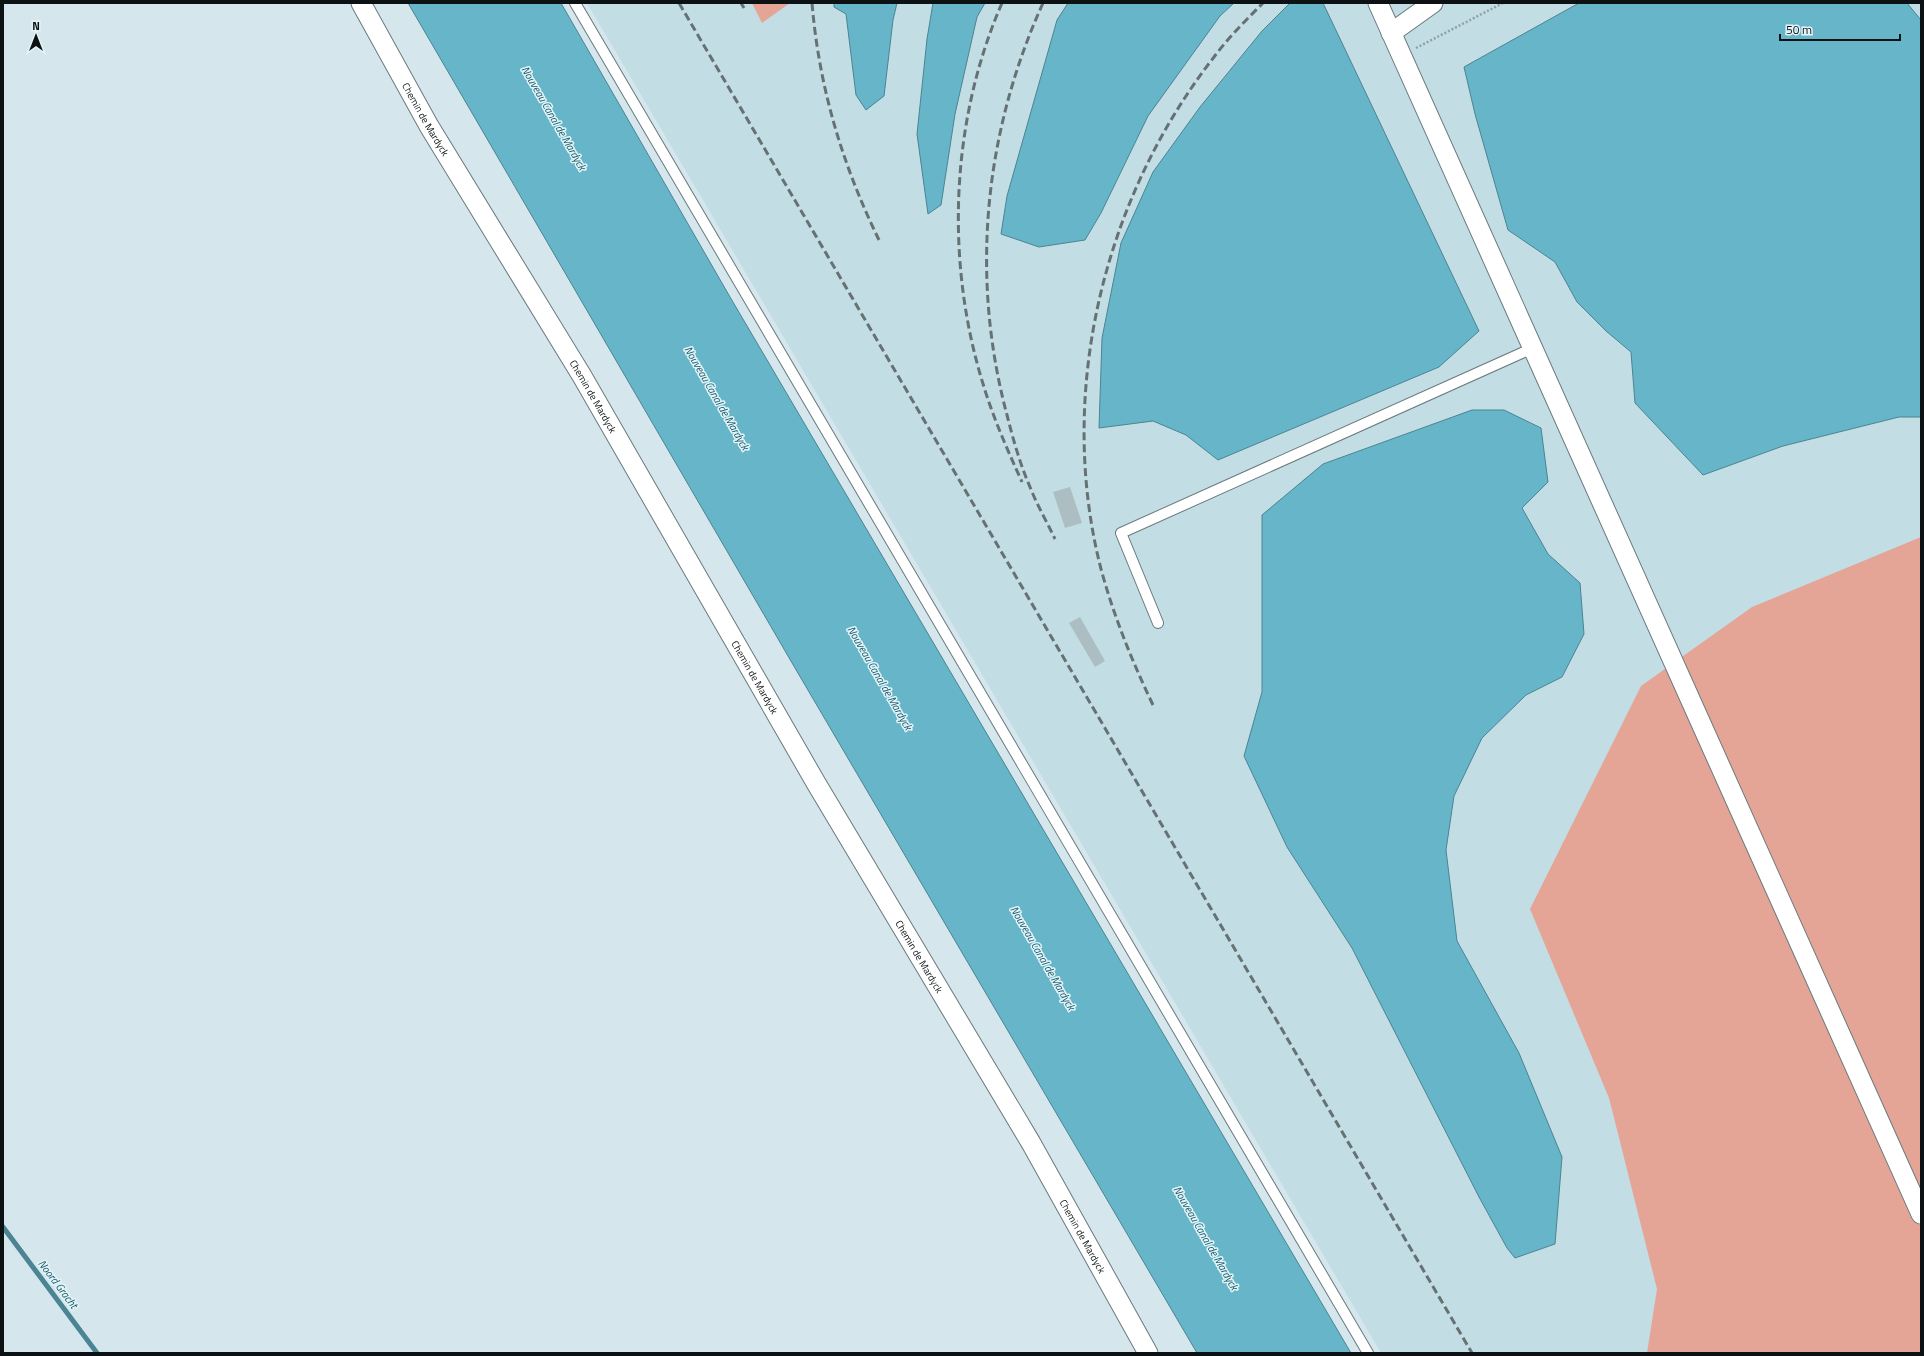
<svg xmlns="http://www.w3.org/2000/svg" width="1924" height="1356" font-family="'Titillium Web',sans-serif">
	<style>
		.built { fill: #c3dde5 }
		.green { fill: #e4a597 }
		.water { fill: #66b5c9; stroke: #4b8492 }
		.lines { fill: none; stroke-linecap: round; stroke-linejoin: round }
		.stream { stroke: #4b8492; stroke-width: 5 }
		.building { fill: #adbec3 }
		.lane-casing { stroke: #6a7a7e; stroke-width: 12 }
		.street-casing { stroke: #6a7a7e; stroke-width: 21 }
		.path { stroke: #92a0a4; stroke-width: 2.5; stroke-dasharray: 2 2; stroke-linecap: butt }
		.lane { stroke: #fff; stroke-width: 10 }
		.street { stroke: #fff; stroke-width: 19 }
		.rail { stroke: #667174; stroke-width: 3; stroke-dasharray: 8 4; stroke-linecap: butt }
		.labels { text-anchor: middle; stroke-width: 3; stroke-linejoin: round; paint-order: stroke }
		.street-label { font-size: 10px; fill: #0c1213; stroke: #e3f4f9 }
		.water-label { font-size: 11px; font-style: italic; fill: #175968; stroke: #e3f4f9 }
	</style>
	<rect width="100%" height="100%" fill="#d5e7ec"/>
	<polygon class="built" points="587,3 1921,3 1921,1353 1381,1353"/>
	<g class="green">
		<polygon points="752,3 790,3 762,23"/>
		<polygon points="1921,537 1921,1353 1647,1353 1657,1289 1609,1098 1530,909 1641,686 1752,607"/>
	</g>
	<g class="water">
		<polygon points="408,3 561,3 730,297 1351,1353 1197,1353 795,668"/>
		<polygon points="834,3 897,3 893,20 884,96 866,110 856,95 846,14 834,7"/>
		<polygon points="933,3 985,3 977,17 955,114 941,205 928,214 917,134 927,39"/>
		<polygon points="1068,3 1234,3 1220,16 1148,116 1101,213 1085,240 1039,247 1001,234 1007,196 1057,20"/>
		<polygon points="1290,3 1323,3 1479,331 1439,367 1218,460 1186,435 1153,421 1099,428 1102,338 1121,243 1153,172 1200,107 1262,31"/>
		<polygon points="1579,3 1907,3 1921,20 1921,417 1899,417 1783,446 1703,475 1635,403 1631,352 1606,331 1577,302 1555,262 1508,230 1475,114 1464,67"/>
		<polygon points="1472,410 1504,410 1541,428 1548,482 1522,508 1548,554 1580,583 1584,634 1562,677 1526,695 1482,738 1454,796 1446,850 1457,941 1519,1053 1562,1157 1555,1244 1515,1258 1507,1248 1479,1197 1352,948 1287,847 1244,756 1262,692 1262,515 1323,464"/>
	</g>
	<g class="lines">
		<polyline class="stream" points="3,1227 97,1353"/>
	</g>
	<g class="building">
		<polygon points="1070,487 1082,523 1065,528 1053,492"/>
		<polygon points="1080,617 1105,661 1095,667 1069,623"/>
	</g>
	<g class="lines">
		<defs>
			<g id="lane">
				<polyline points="575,3 1368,1353"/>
				<polyline points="1158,623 1121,533 1533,348"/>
			</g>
			<g id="street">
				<path id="s1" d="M361,3L429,126L582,376L816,783L1031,1143L1148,1353"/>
				<polyline points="1378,3 1921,1214"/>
				<polyline points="1391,33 1433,3"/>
			</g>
		</defs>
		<use href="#lane" class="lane-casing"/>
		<use href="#street" class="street-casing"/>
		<polyline class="path" points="1416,48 1503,3"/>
		<use href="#lane" class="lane"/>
		<use href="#street" class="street"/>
		<g class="rail">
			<polyline points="679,3 1472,1353"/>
			<polyline points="741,3 744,8"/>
			<path d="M812,3C819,87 842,164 879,240"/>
			<path d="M1002,3C950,122 945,264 984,387C994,420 1008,451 1022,482"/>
			<path d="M1043,3C984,133 970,277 1007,415C1013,439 1020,464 1030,487C1037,505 1047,522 1055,539"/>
			<path d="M1153,705C1132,661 1114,617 1101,569C1056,394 1103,199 1214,57C1228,38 1246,20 1263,3"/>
		</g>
	</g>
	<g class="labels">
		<g class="street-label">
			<text dy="4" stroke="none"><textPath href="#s1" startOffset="133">Chemin de Mardyck</textPath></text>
			<text dy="4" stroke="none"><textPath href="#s1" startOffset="457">Chemin de Mardyck</textPath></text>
			<text dy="4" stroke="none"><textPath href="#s1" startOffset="781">Chemin de Mardyck</textPath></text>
			<text dy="4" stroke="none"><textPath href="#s1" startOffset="1105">Chemin de Mardyck</textPath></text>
			<text dy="4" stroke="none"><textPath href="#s1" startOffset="1429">Chemin de Mardyck</textPath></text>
		</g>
		<g class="water-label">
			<text transform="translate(554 118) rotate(60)" y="4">Nouveau Canal de Mardyck</text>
			<text transform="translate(717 398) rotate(60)" y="4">Nouveau Canal de Mardyck</text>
			<text transform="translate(880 678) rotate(60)" y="4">Nouveau Canal de Mardyck</text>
			<text transform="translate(1043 958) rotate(60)" y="4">Nouveau Canal de Mardyck</text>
			<text transform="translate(1206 1238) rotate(60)" y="4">Nouveau Canal de Mardyck</text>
			<text transform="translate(58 1284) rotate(53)" y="4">Noord Gracht</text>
		</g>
	</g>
	<rect width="1924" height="1356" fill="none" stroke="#0c1213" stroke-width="8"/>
	<g transform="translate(36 36)" stroke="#e3f4f9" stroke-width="3" paint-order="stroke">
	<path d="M0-3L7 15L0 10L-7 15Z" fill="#0c1213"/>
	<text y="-6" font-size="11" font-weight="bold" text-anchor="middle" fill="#0c1213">N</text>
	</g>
	<path d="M1780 34v6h120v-6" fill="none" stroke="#0c1213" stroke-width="2"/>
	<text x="1786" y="34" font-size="12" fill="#0c1213" stroke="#e3f4f9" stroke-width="3" paint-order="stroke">50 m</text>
</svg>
